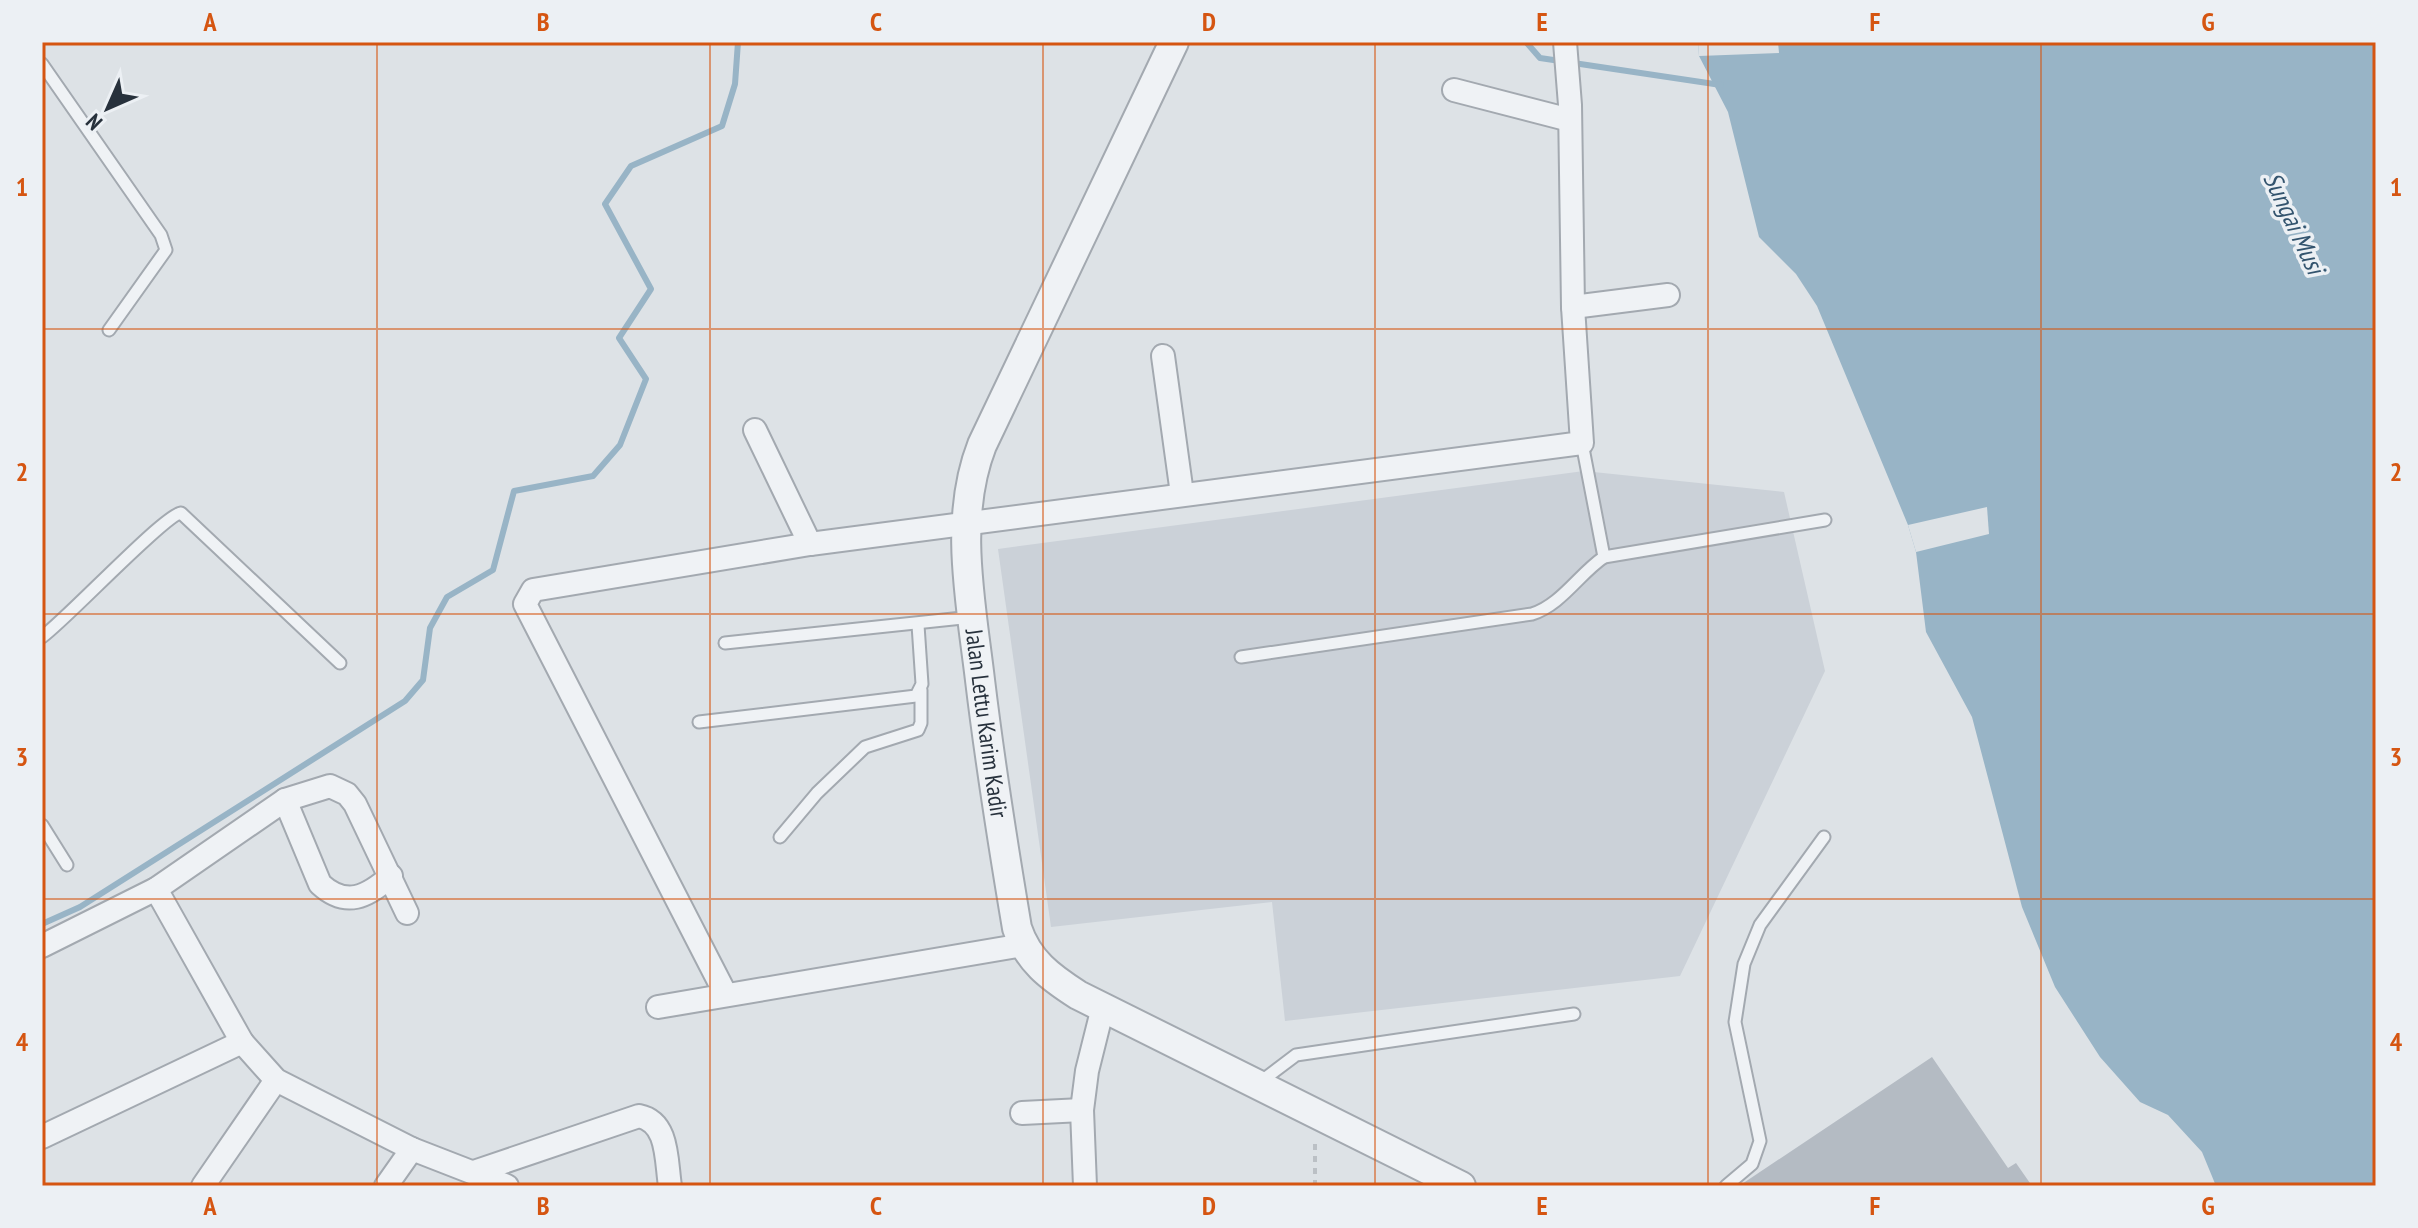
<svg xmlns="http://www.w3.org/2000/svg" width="2418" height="1228" font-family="'PT Sans Narrow',sans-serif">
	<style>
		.built { fill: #cbd1d8 }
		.water { fill: #98b4c6 }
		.pier { fill: #dde2e6 }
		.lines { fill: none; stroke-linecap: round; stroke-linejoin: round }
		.stream { stroke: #98b4c6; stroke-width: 6 }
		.building { fill: #b4bbc3 }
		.service-casing { stroke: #a3a9b0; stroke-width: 15 }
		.minor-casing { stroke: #a3a9b0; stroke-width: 26 }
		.tertiary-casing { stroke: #a3a9b0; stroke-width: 32 }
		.path { stroke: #bbc0c5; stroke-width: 4; stroke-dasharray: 6 6; stroke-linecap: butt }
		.service { stroke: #eff2f5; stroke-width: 11 }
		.minor { stroke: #eff2f5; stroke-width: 22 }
		.tertiary { stroke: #eff2f5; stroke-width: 28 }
		.grid { fill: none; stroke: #d55511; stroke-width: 2; stroke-opacity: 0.55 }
		.labels { text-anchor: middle; stroke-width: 7; stroke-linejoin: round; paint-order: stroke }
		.street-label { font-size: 24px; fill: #27313c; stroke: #ecf0f4 }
		.water-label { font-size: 26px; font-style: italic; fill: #33546e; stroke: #ecf0f4 }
		.neatline { fill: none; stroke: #d55511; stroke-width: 3 }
		.grid-label { font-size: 26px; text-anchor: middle; font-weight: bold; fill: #d55511 }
	</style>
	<rect width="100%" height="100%" fill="#dde2e6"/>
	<polygon class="built" points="1584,471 1784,492 1825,671 1680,976 1285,1021 1272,902 1051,927 998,549"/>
	<polygon class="water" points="1698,42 2376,42 2376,1186 2216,1186 2202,1152 2168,1115 2140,1102 2100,1057 2055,987 2022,907 1972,717 1926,632 1916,552 1908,525 1817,306 1796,274 1759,237 1728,112 1699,56"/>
	<g class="pier">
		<polygon points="1698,42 1778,42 1779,53 1699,56"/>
		<polygon points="1987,507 1989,534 1916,552 1908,525"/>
	</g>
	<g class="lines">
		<g class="stream">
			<polyline points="1526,42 1540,58 1721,85"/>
			<polyline points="42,924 80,907 405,701 423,680 430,628 447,597 493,570 514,491 593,476 620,445 646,379 619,338 651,289 605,204 631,166 722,126 735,84 738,42"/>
		</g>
	</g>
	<polygon class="building" points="1932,1057 2008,1168 2016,1163 2032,1186 1739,1186"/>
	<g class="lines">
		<defs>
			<g id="service">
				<polyline points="42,64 161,235 166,250 109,330"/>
				<polyline points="1582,443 1604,557 1825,520"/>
				<path d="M42,637C68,618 164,515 181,513L340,663"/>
				<polyline points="725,643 972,617"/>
				<path d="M1241,657L1532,614C1561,605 1579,574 1604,557"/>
				<polyline points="699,722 916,696 922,684 918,625"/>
				<polyline points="42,825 67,865"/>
				<polyline points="780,837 817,793 865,747 918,730 921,723 921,690"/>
				<polyline points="1259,1083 1296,1055 1574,1014"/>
				<polyline points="1726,1186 1752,1164 1760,1141 1735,1022 1744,964 1760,925 1824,837"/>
			</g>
			<g id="minor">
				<polyline points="1454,90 1570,120"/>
				<polyline points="1573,307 1668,295"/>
				<polyline points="1163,356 1182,494"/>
				<polyline points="755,430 810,544"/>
				<path d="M285,800L320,884C346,908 367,897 391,876"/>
				<polyline points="156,889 242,1042"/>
				<polyline points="42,946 156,889 285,800 330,786 347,794 355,804 407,913"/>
				<polyline points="726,995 525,604 533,590 810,544 1582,443 1573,307 1570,105 1565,42"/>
				<polyline points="658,1007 1023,945"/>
				<polyline points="1022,1113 1082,1110"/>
				<polyline points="42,1137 242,1042 276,1080 412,1149 507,1186"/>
				<path d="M474,1172L639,1116C669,1122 666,1161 670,1186"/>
				<polyline points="203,1186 276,1080"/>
				<polyline points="386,1186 412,1149"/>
				<polyline points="1085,1186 1082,1110 1087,1071 1103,1007"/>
			</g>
			<g id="tertiary">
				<path id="s1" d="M1174,42L982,445C953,519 971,603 980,680C990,763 1003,845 1017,928C1028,961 1050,977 1078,995L1461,1186"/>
			</g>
		</defs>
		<use href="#service" class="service-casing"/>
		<use href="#minor" class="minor-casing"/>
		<use href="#tertiary" class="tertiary-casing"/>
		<polyline class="path" points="1315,1186 1315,1140"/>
		<use href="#service" class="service"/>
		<use href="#minor" class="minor"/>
		<use href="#tertiary" class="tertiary"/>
	</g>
	<path class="grid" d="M377,42V1186M710,42V1186M1043,42V1186M1375,42V1186M1708,42V1186M2041,42V1186M42,329H2376M42,614H2376M42,899H2376"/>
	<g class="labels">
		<g class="street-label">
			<text dy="8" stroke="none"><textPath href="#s1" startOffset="728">Jalan Lettu Karim Kadir</textPath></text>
		</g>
		<g class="water-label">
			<text transform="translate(2294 223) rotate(65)" y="9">Sungai Musi</text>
		</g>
	</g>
	<rect width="2418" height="1228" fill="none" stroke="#ecf0f4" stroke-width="88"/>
	<g transform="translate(108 108) rotate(225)" stroke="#ecf0f4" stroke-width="6" paint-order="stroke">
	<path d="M0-6L14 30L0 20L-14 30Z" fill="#27313c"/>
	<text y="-12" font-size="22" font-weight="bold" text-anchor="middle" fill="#27313c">N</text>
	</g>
	<rect x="44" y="44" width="2330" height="1140" class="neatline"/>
	<g class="grid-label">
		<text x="210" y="31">A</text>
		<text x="543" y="31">B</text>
		<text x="876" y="31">C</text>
		<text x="1209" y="31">D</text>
		<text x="1542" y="31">E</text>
		<text x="1875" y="31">F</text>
		<text x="2208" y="31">G</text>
		<text x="22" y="196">1</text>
		<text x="2396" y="196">1</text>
		<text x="22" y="481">2</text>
		<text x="2396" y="481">2</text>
		<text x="22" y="766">3</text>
		<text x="2396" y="766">3</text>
		<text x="22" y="1051">4</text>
		<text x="2396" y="1051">4</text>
		<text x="210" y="1215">A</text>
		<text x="543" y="1215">B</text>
		<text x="876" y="1215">C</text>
		<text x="1209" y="1215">D</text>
		<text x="1542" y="1215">E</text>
		<text x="1875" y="1215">F</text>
		<text x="2208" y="1215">G</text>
	</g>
</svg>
